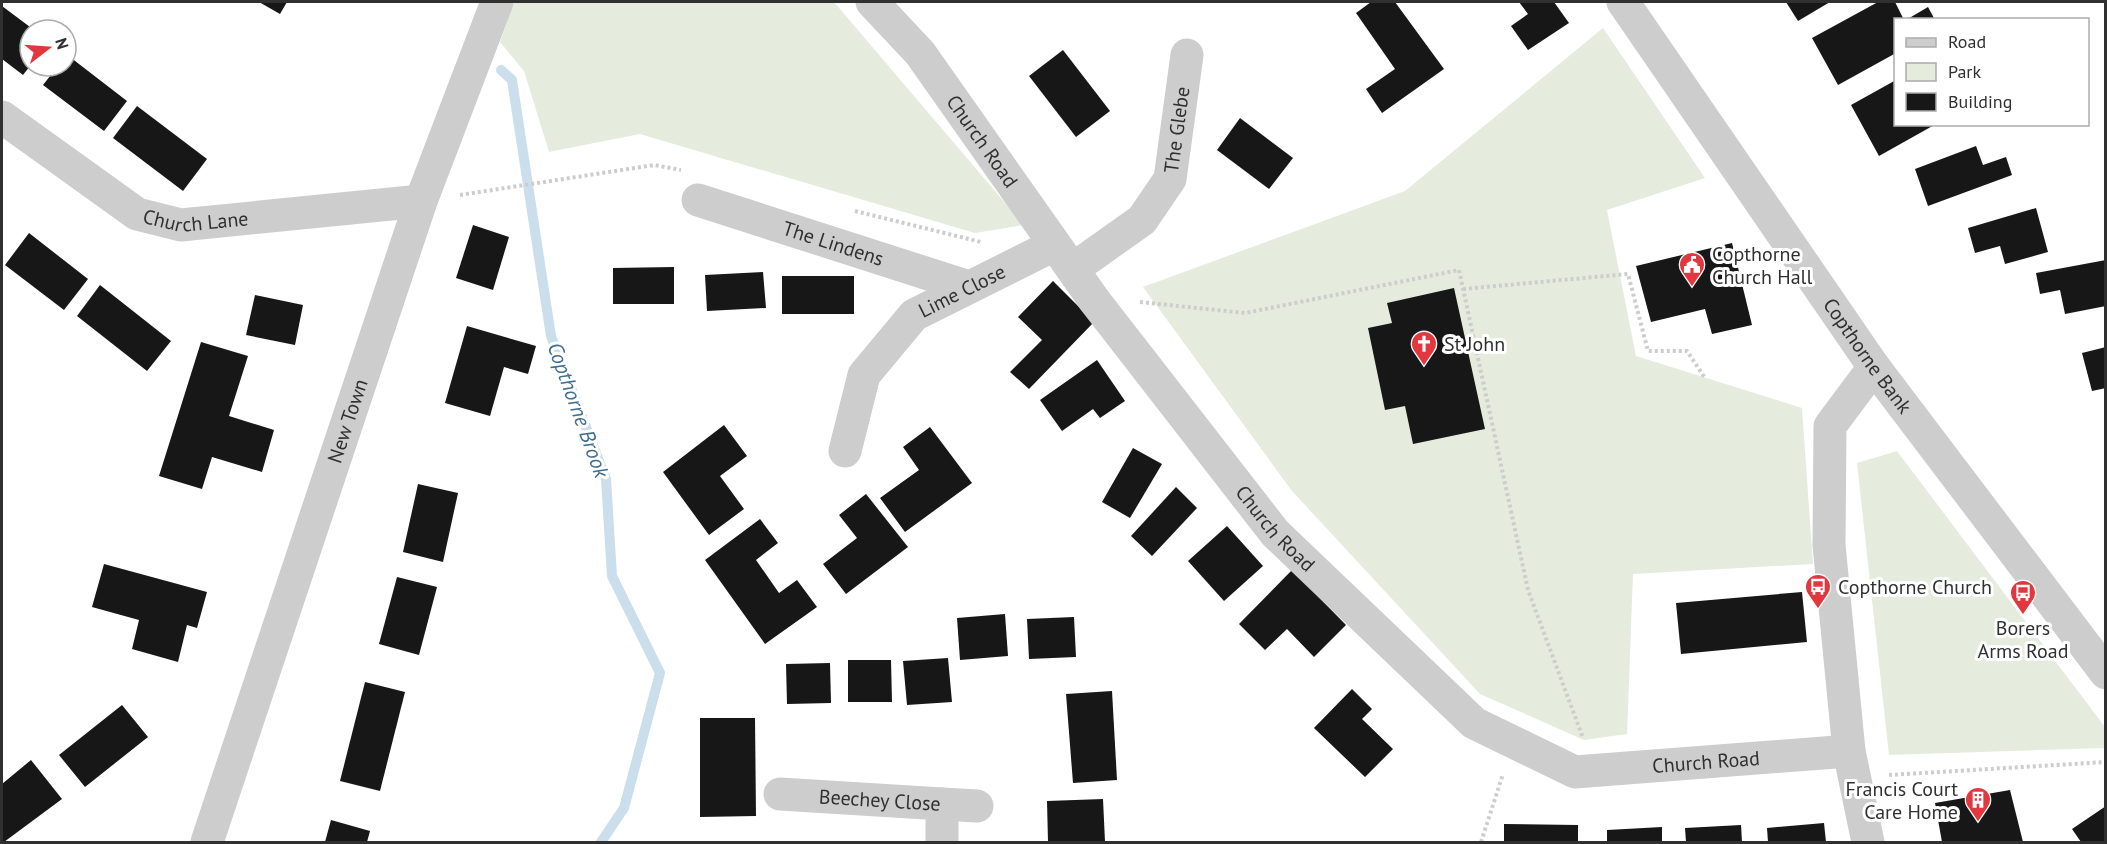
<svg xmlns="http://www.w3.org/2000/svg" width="2107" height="844" font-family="'PT Sans',sans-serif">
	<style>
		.green { fill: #e5ecde }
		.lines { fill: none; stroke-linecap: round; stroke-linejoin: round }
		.stream { stroke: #cbdeeb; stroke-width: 10 }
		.building { fill: #171717 }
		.path { stroke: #cdcdcd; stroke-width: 4; stroke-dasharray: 3 3; stroke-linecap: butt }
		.minor { stroke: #cdcdcd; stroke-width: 33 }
		.labels { text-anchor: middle; stroke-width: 6; stroke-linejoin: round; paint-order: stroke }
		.street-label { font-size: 20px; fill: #303030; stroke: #fff }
		.poi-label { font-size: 20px; fill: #303030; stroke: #fff; text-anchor: start }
		.water-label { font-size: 21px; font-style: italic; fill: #3f6e90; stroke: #fff }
	</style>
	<rect width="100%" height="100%" fill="#fff"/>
	<g class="green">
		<polygon points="514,2 834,2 1024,225 975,233 640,134 549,152 524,71 500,42"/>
		<polygon points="1603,28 1705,178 1607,210 1636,356 1802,408 1813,564 1633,574 1627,734 1584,740 1480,694 1292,491 1143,287 1405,191"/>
		<polygon points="1897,451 2105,727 2105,748 1889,755 1857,463"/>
	</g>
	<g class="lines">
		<polyline class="stream" points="501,70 512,80 551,336 606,479 612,576 660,673 624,808 601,842"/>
	</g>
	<g class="building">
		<polygon points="259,2 287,2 280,14"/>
		<polygon points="1371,2 1395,2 1444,69 1382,113 1366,89 1395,69 1356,13"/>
		<polygon points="1519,2 1554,2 1569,23 1528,50 1511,26 1528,14"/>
		<polygon points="1786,2 1830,2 1798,21"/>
		<polygon points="1878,2 1895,2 1904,20 1896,20 1896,53 1838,85 1812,38"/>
		<polygon points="2,6 34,30 30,30 30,66 23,75 2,59"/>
		<polygon points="1928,7 1935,20 1906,20"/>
		<polygon points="1063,50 1110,111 1076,137 1029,76"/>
		<polygon points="66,54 127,101 104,131 43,85 58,66 66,66"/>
		<polygon points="1896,80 1896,124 1936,124 1879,156 1851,105"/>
		<polygon points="137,106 207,159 183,191 113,138"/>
		<polygon points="1240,118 1293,158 1269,189 1217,150"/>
		<polygon points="1976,146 1983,165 2006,157 2012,175 1928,206 1915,169"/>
		<polygon points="2036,208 2048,252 2005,264 2000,246 1975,253 1968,228"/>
		<polygon points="473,225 509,237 493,290 456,278"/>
		<polygon points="29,233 88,279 64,310 5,265"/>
		<polygon points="1732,243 1752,325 1712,334 1705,309 1651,322 1636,266"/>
		<polygon points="2106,260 2106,306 2065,314 2060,290 2040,294 2036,273"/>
		<polygon points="674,267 674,304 613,304 613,268"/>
		<polygon points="763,272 766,308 707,311 705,275"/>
		<rect x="782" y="276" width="72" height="38"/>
		<polygon points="1053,281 1094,322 1029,389 1010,372 1042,340 1018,317"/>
		<polygon points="100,285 171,341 147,371 77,316"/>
		<polygon points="1454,288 1485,429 1413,444 1405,406 1385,410 1368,328 1392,323 1387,303"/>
		<polygon points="255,295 303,305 295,345 246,335"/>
		<polygon points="467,326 536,346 528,374 504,367 490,416 445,403"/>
		<polygon points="201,342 248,356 229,416 274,430 262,472 212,457 202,489 159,476"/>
		<polygon points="2106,347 2106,388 2092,391 2082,353"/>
		<polygon points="1097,360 1125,401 1100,418 1093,409 1062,431 1040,400"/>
		<polygon points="724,425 747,456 720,476 744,509 709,535 663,472"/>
		<polygon points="930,427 972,483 905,532 880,498 919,470 903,447"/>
		<polygon points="1133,448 1162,464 1130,518 1102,502"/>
		<polygon points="418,484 458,493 443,562 403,552"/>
		<polygon points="1176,487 1197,508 1152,556 1131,536"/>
		<polygon points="866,494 908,547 846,594 823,564 857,538 839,515"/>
		<polygon points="760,519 778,543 756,560 779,593 797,580 817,607 765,644 705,560"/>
		<polygon points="1227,526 1263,566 1224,601 1188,561"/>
		<polygon points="104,564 207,592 197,628 187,625 178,662 132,649 139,620 92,607"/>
		<polygon points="1292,570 1346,625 1314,657 1287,629 1265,650 1239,624"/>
		<polygon points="397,577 437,587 419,655 379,644"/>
		<polygon points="1802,592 1807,642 1681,654 1676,603"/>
		<polygon points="1005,614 1008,656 960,660 957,618"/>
		<polygon points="1074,617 1076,657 1029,659 1027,619"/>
		<polygon points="948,658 952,702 907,705 903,661"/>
		<polygon points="848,660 891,660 892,702 848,702"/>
		<polygon points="830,663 831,703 787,704 786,664"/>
		<polygon points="365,682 405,692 380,791 340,781"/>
		<polygon points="1352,689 1372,709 1362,719 1393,749 1365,777 1314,728"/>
		<polygon points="1112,691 1117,780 1073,783 1066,694"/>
		<polygon points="122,705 148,737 85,787 59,755"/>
		<polygon points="700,718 755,718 756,816 700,817"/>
		<polygon points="31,760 62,799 4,842 2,840 2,784"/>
		<polygon points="2010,790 2023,842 1942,842 1935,803"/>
		<polygon points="1103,799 1105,842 1048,842 1047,801"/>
		<polygon points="2106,806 2106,842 2081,842 2072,829"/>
		<polygon points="331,820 370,831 367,842 325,842"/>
		<polygon points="1824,823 1826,842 1768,842 1767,828"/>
		<polygon points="1504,824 1578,825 1578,842 1504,842"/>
		<polygon points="1741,825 1742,842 1686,842 1685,828"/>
		<polygon points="1662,827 1662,842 1607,842 1607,830"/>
	</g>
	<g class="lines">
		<g class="path">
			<polyline points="460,195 654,165 681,170"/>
			<polyline points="855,211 981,242"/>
			<polyline points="1463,289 1628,274 1648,351 1687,351 1705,378"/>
			<polyline points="1140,302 1245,313 1459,270 1528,590 1583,738"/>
			<polyline points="1889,775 2106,762"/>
			<polyline points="1481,842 1503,774"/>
		</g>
		<g class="minor">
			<path id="s1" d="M872,2L920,53L1094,300L1275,533L1474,723L1575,772L1849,751"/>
			<path id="s2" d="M1623,2L1874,367L2106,673"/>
			<path id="s3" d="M2,117L137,214L181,225L421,201"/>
			<path id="s4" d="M698,200L969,287"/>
			<path id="s5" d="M1073,269L1142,220L1170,179L1187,55"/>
			<path id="s6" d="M845,451L864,375L914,315L1054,245"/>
			<path id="s7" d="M780,794L942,804V842"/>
			<polyline points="942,804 977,806"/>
			<path id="s8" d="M207,842L421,201L497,2"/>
			<polyline points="1868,842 1849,751 1829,545 1830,426 1874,367"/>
		</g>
	</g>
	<defs>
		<symbol id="civic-pin" viewBox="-11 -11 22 30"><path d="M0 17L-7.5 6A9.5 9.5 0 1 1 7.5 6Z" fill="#e0383e" stroke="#fff"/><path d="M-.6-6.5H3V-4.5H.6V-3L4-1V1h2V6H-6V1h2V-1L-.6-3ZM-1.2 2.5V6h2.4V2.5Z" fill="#fff"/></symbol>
		<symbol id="church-pin" viewBox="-11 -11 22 30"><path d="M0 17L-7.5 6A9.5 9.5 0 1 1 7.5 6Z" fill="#e0383e" stroke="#fff"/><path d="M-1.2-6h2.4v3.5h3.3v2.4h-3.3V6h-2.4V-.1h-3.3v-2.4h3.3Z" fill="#fff"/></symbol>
		<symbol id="bus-pin" viewBox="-11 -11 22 30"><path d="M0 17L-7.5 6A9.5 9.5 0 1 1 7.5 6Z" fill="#e0383e" stroke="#fff"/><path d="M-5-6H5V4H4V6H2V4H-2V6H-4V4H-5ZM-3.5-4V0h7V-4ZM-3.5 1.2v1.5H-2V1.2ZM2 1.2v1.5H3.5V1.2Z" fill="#fff"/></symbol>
		<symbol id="building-pin" viewBox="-11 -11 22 30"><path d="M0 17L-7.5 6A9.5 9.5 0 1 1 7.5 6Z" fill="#e0383e" stroke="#fff"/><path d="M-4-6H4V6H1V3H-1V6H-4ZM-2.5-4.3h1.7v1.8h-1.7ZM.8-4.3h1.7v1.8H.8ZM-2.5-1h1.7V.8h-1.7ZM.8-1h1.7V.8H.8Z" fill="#fff"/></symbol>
	</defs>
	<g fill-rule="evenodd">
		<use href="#civic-pin" x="1677" y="250" width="30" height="40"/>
		<use href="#church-pin" x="1409" y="329" width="30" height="40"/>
		<use href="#bus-pin" x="1803" y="572" width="30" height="40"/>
		<use href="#bus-pin" x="2008" y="578" width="30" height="40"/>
		<use href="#building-pin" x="1963" y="785" width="30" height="40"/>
	</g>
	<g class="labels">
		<g class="street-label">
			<text dy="7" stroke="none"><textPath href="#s5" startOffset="184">The Glebe</textPath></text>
			<text dy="7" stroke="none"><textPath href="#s1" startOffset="178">Church Road</textPath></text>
			<text dy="7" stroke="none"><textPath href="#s3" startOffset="226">Church Lane</textPath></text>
			<text dy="7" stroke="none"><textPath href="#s4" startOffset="142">The Lindens</textPath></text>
			<text dy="7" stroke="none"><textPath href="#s6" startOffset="210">Lime Close</textPath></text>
			<text dy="7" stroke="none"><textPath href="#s2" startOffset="430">Copthorne Bank</textPath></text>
			<text dy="7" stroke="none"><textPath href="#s8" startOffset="444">New Town</textPath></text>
			<text dy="7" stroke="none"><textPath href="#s1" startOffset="664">Church Road</textPath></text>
			<text dy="7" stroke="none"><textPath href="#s1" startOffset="1186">Church Road</textPath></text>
			<text dy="7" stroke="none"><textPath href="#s7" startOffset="100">Beechey Close</textPath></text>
		</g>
		<g class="poi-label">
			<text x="1712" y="261">Copthorne<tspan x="1712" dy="23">Church Hall</tspan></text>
			<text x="1444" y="351">St John</text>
			<text x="1838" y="594">Copthorne Church</text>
			<text x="2023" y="635" text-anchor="middle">Borers<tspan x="2023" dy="23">Arms Road</tspan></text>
			<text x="1958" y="796" text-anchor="end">Francis Court<tspan x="1958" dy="23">Care Home</tspan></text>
		</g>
		<g class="water-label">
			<text transform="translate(578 410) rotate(70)" y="7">Copthorne Brook</text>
		</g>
	</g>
	<rect width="2107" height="844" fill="none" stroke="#303030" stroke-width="6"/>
	<rect x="1894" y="18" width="195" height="108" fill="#ffffff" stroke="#acacac" stroke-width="1.5"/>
	<rect x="1906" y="38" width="30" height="9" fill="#cdcdcd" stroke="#acacac" stroke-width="1.5"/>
	<text x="1948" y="48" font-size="18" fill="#303030">Road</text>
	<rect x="1906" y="63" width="30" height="18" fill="#e5ecde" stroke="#acacac" stroke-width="1.5"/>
	<text x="1948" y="78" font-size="18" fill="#303030">Park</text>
	<rect x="1906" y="93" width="30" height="18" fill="#171717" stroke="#acacac" stroke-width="1.5"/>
	<text x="1948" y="108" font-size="18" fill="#303030">Building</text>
	<g transform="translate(48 48) rotate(73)"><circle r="28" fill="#ffffff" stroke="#acacac" stroke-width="1.5"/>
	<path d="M0-4.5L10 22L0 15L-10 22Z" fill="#e0383e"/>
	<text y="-9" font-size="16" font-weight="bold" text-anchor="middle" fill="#303030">N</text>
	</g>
</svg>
